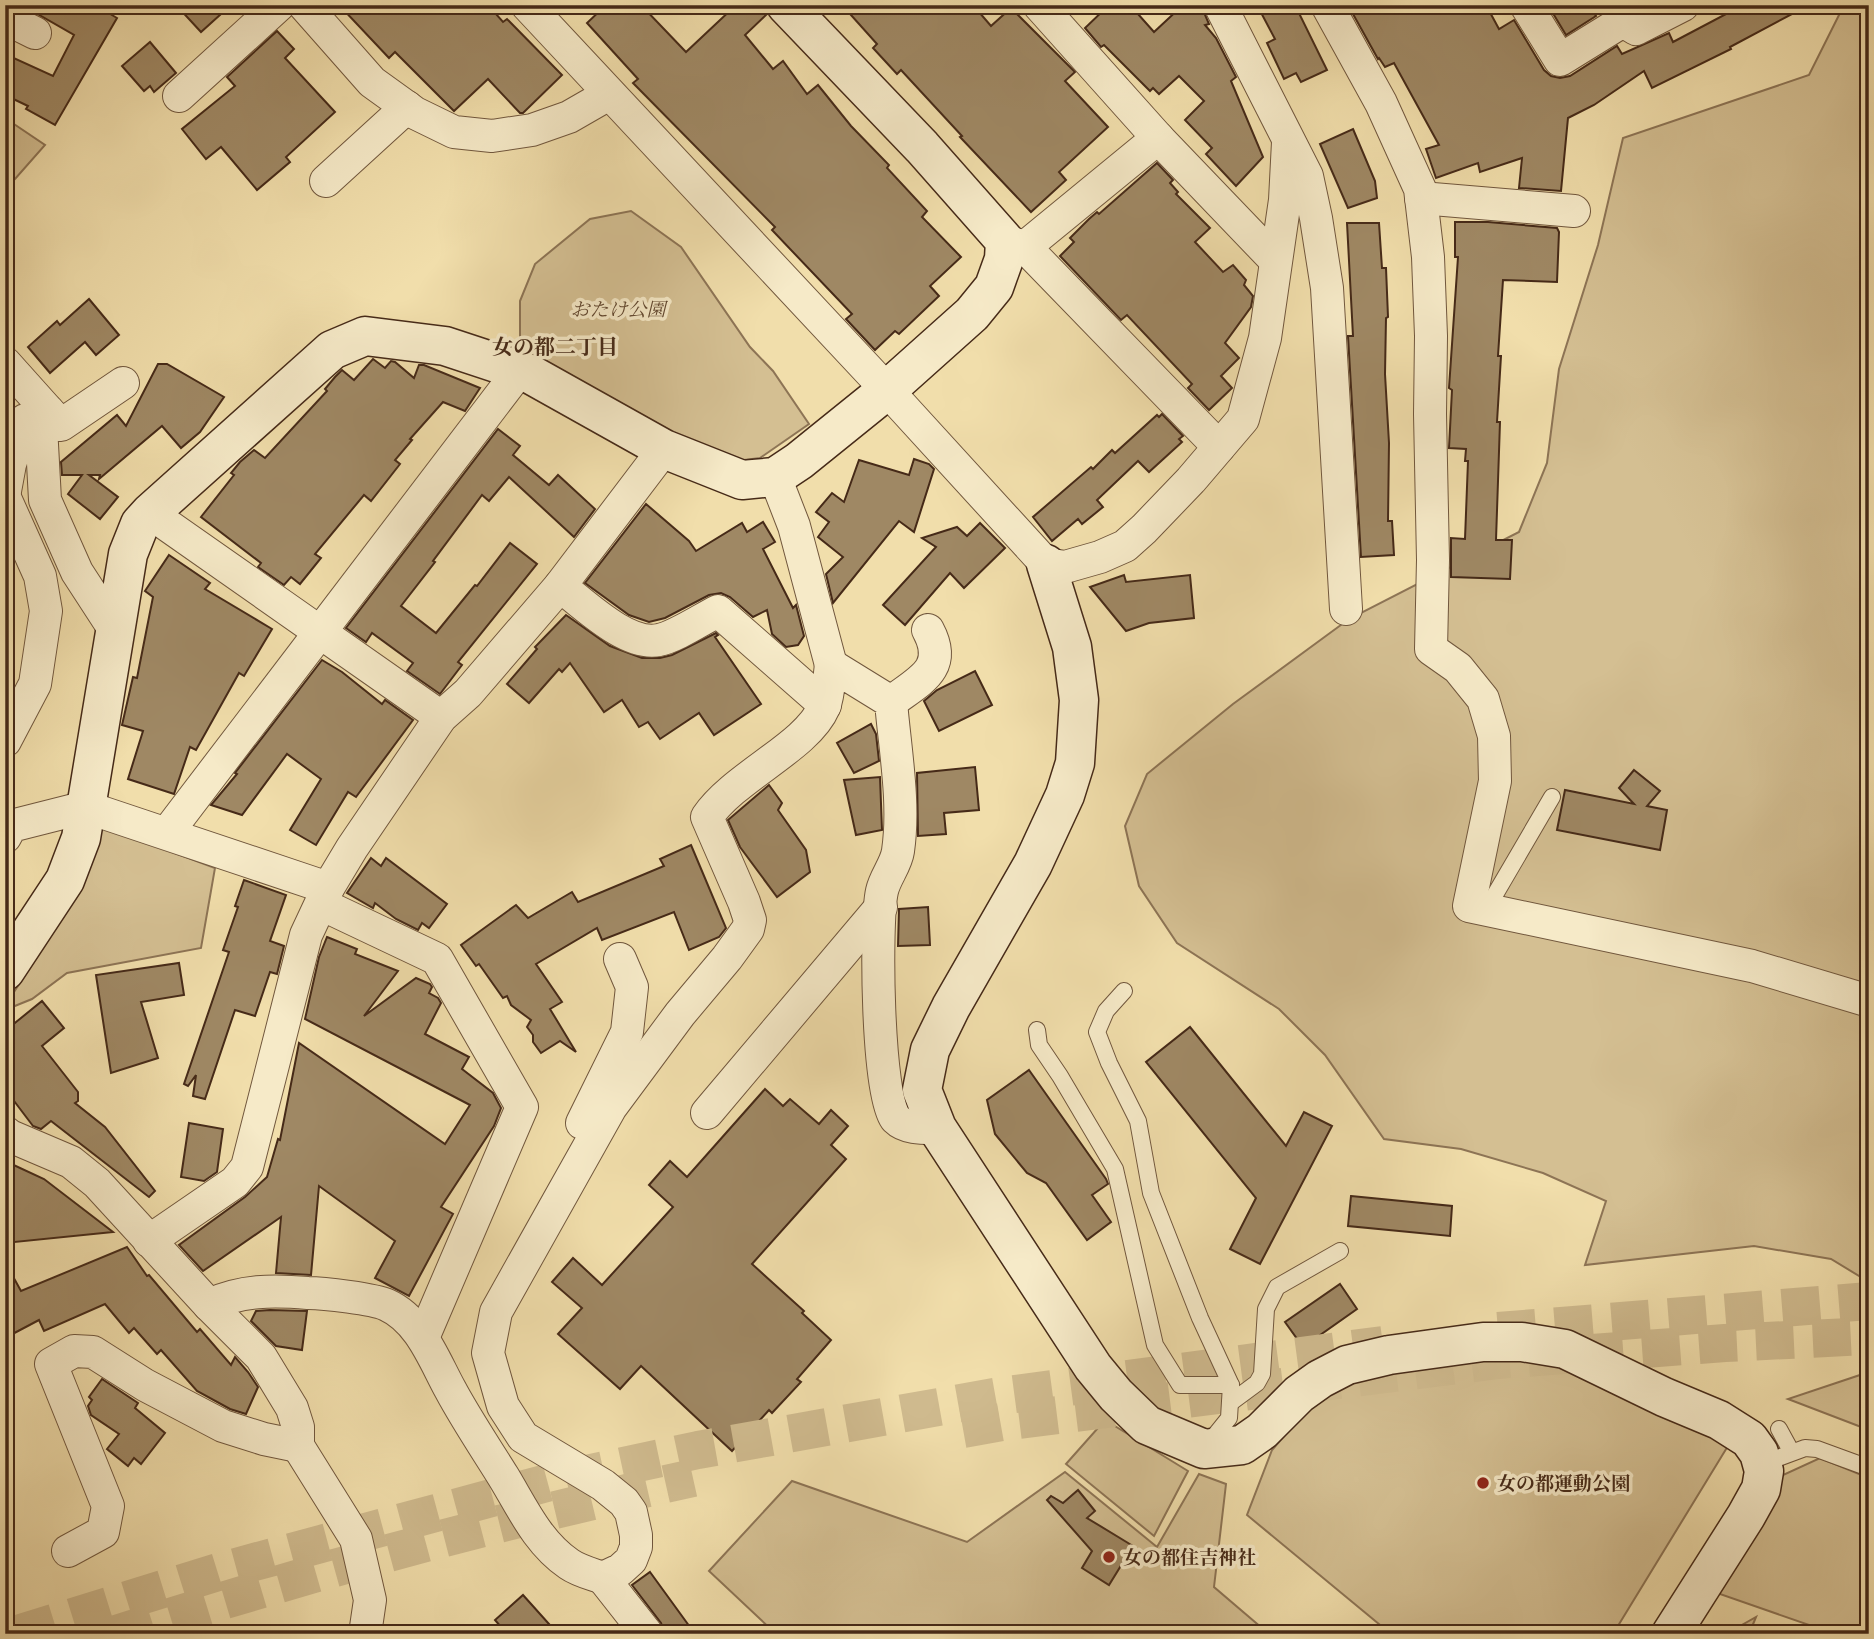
<svg xmlns="http://www.w3.org/2000/svg" width="1874" height="1639" font-family="'Old Standard TT','Noto Serif JP',serif">
	<style>
		.green { fill: #d4bf92; stroke: #8d7455; stroke-width: 2 }
		.building { fill: #9f8864; stroke: #462a18; stroke-width: 2 }
		.lines { fill: none; stroke-linecap: round; stroke-linejoin: round }
		.highway-tunnel { stroke: #cfba8e; stroke-width: 38; stroke-dasharray: 38 19; stroke-linecap: butt }
		.lane-casing { stroke: #71573d; stroke-width: 18 }
		.street-casing { stroke: #71573d; stroke-width: 34 }
		.secondary-casing { stroke: #462a18; stroke-width: 41 }
		.lane { stroke: #f6eac8; stroke-width: 16 }
		.street { stroke: #f6eac8; stroke-width: 32 }
		.secondary { stroke: #f6eac8; stroke-width: 38 }
		.poi-dot { fill: #8f2418; stroke: #f6eac8; stroke-width: 2.5 }
		.labels { text-anchor: middle; stroke-width: 7; stroke-linejoin: round; paint-order: stroke }
		.park-label { font-size: 19px; font-style: italic; fill: #624830; stroke: #f6eac8 }
		.poi-label { font-size: 19px; font-weight: bold; fill: #462a18; stroke: #f6eac8; text-anchor: start }
		.neighbourhood-label { font-size: 21px; font-weight: bold; fill: #462a18; stroke: #f6eac8 }
	</style>
	<rect width="100%" height="100%" fill="#f1deab"/>
	<filter id="stains"><feTurbulence type="fractalNoise" baseFrequency=".00286" numOctaves="4"/><feColorMatrix values="0 0 0 0 .2 0 0 0 0 .09 0 0 0 0 .02 0 0 0 .5 -.17"/></filter>
	<radialGradient id="worn" r=".72"><stop offset=".6" stop-color="#630" stop-opacity="0"/><stop offset="1" stop-color="#630" stop-opacity=".3"/></radialGradient>
	<g class="green">
		<polygon points="1844,5 1857,5 1869,13 1869,1282 1831,1259 1754,1246 1585,1265 1606,1201 1543,1173 1461,1149 1384,1139 1325,1055 1279,1009 1177,943 1139,886 1125,826 1147,774 1233,704 1349,619 1519,532 1547,463 1559,369 1598,245 1623,138 1809,75"/>
		<polygon points="5,118 45,145 15,179 5,187"/>
		<polygon points="631,211 681,247 750,347 773,371 809,424 760,458 720,463 520,354 520,301 535,264 590,219"/>
		<polygon points="103,826 215,868 201,948 67,973 32,999 5,1010 5,1006 84,883"/>
		<polygon points="1536,1357 1731,1441 1613,1634 1391,1634 1247,1515 1272,1450 1319,1396 1374,1366"/>
		<polygon points="1869,1372 1869,1430 1788,1399"/>
		<polygon points="1105,1420 1188,1471 1154,1536 1066,1464"/>
		<polygon points="1820,1458 1869,1478 1869,1634 1835,1634 1717,1593 1783,1475"/>
		<polygon points="1065,1472 1157,1547 1199,1474 1226,1484 1214,1587 1269,1634 776,1634 709,1571 792,1481 967,1542"/>
		<polygon points="1756,1617 1749,1634 1726,1634"/>
	</g>
	<g class="building">
		<polygon points="22,5 95,5 117,18 55,125 26,109 28,106 5,95 5,54 53,76 74,35"/>
		<polygon points="176,5 231,5 201,32"/>
		<polygon points="339,5 488,5 503,22 507,19 562,75 523,113 520,113 488,79 454,111 395,52 389,58"/>
		<polygon points="606,5 641,5 686,52 736,5 765,5 767,14 745,35 773,69 783,61 807,94 818,85 851,126 889,165 887,168 927,211 922,217 961,257 930,286 939,296 899,334 895,331 875,350 846,319 852,314 772,230 775,227 633,83 638,79 587,23"/>
		<polygon points="842,5 973,5 991,26 1011,8 1075,72 1065,81 1108,127 1059,172 1066,180 1031,212 960,137 962,136 901,70 897,74 873,48 877,44"/>
		<polygon points="1109,5 1130,5 1154,32 1183,5 1199,5 1203,10 1209,24 1205,25 1216,38 1236,77 1231,81 1263,157 1236,186 1206,154 1212,148 1185,120 1204,101 1179,76 1159,94 1153,88 1150,91 1104,45 1101,47 1085,28"/>
		<polygon points="1257,5 1295,5 1327,70 1301,82 1296,73 1284,79 1267,43 1275,39"/>
		<polygon points="1348,5 1486,5 1499,29 1514,20 1544,70 1551,76 1560,78 1570,76 1617,46 1622,54 1669,33 1673,42 1743,5 1809,5 1730,47 1731,49 1652,88 1644,71 1594,105 1568,118 1561,191 1519,188 1522,158 1480,172 1478,163 1436,178 1426,149 1439,145 1394,63 1385,67 1379,58 1378,59"/>
		<polygon points="1548,5 1589,5 1596,16 1566,35"/>
		<polygon points="277,31 294,49 285,58 335,112 286,157 290,162 257,190 221,147 206,159 182,129 235,86 227,77"/>
		<polygon points="150,42 176,73 154,92 150,86 144,91 122,66"/>
		<polygon points="1353,129 1375,181 1377,198 1348,208 1320,144"/>
		<polygon points="1157,163 1173,180 1170,183 1178,192 1176,194 1210,228 1195,242 1223,272 1233,265 1246,280 1244,285 1253,296 1251,307 1225,343 1239,358 1221,376 1232,388 1209,410 1188,388 1192,384 1127,315 1121,320 1060,256 1074,242 1070,238 1089,219 1097,212 1099,214"/>
		<polygon points="1455,222 1488,222 1557,228 1559,232 1557,282 1503,280 1498,356 1501,356 1497,422 1500,422 1496,540 1512,540 1510,579 1451,577 1451,538 1465,539 1468,461 1465,461 1466,449 1449,448 1452,390 1449,388 1458,257 1455,257"/>
		<polygon points="1347,223 1379,223 1382,268 1386,268 1388,317 1386,318 1385,374 1389,443 1388,521 1392,521 1394,555 1361,557 1348,336 1353,336"/>
		<polygon points="89,299 119,335 96,355 85,342 50,373 28,347 57,321 60,325"/>
		<polygon points="373,359 385,368 391,361 395,362 414,378 419,365 424,365 480,388 465,411 443,402 410,439 412,440 395,460 400,464 371,501 364,495 315,554 321,558 300,584 291,577 284,585 258,567 261,563 201,517 234,475 231,473 240,462 254,450 265,458 327,391 325,389 335,377 342,370 354,380"/>
		<polygon points="158,364 167,364 224,397 200,432 181,448 162,426 99,479 100,475 89,475 118,497 100,519 68,494 82,475 62,475 61,462 117,415 126,426"/>
		<polygon points="1162,414 1183,436 1179,439 1182,442 1149,472 1138,461 1097,500 1103,507 1082,524 1078,519 1052,541 1033,517 1091,467 1093,469 1112,450 1115,453 1157,415 1159,417"/>
		<polygon points="498,429 520,446 513,455 549,485 558,475 595,509 574,537 509,477 489,501 482,495 433,561 435,562 401,606 436,633 475,585 477,586 510,543 537,564 458,662 462,665 440,694 407,671 413,663 372,633 366,642 346,628"/>
		<polygon points="914,459 929,464 934,469 914,532 899,521 833,603 826,574 843,557 818,537 829,522 816,512 832,493 844,502 859,460 909,475"/>
		<polygon points="646,504 689,541 696,551 742,523 747,532 763,522 775,542 763,549 793,608 796,605 804,636 798,645 786,647 772,634 767,610 753,617 730,597 721,593 709,595 665,618 649,622 629,615 585,583"/>
		<polygon points="980,523 1005,548 964,588 950,573 905,625 883,605 936,547 922,538 957,527 967,536"/>
		<polygon points="169,555 210,583 205,589 272,629 244,676 239,673 196,750 190,747 174,794 128,779 143,731 122,725 133,677 137,678 153,597 145,591"/>
		<polygon points="1124,575 1126,582 1190,575 1194,618 1149,623 1126,631 1090,587"/>
		<polygon points="566,615 610,646 642,658 660,658 672,655 716,633 718,635 715,637 761,704 714,735 699,713 660,739 648,722 639,727 622,700 604,712 570,663 562,672 559,669 529,703 507,684 537,649 535,647"/>
		<polygon points="322,660 342,672 382,704 385,700 413,720 356,797 348,792 316,845 290,830 321,779 287,754 242,815 211,805 237,774 235,773"/>
		<polygon points="975,671 992,705 939,731 924,701 937,690"/>
		<polygon points="871,724 876,734 879,761 854,773 837,743"/>
		<polygon points="975,767 979,810 944,813 946,834 918,836 917,773"/>
		<polygon points="1634,770 1660,791 1647,806 1667,810 1660,850 1557,830 1565,790 1634,804 1619,788"/>
		<polygon points="880,777 882,830 856,835 844,780"/>
		<polygon points="769,785 782,803 778,810 806,850 810,872 777,897 740,847 728,820"/>
		<polygon points="691,845 726,928 719,937 689,950 674,912 602,940 597,928 536,964 562,1002 550,1009 576,1052 560,1041 541,1053 533,1042 533,1035 527,1027 531,1020 511,1005 507,996 503,998 479,964 476,966 461,945 516,905 528,918 572,892 578,902 664,866 660,859"/>
		<polygon points="371,858 381,866 386,858 447,904 429,928 422,923 418,930 396,919 375,903 373,908 347,893"/>
		<polygon points="244,880 286,895 270,941 284,946 277,974 270,972 255,1016 235,1010 205,1099 193,1096 196,1075 188,1086 184,1084 229,952 223,950 238,907 235,906"/>
		<polygon points="928,907 930,945 898,946 899,909"/>
		<polygon points="327,937 357,949 355,954 398,971 364,1016 416,978 430,984 432,987 429,993 438,998 441,1003 425,1034 469,1057 462,1069 493,1093 501,1108 494,1126 441,1207 453,1214 409,1296 375,1278 395,1241 319,1186 311,1275 276,1273 281,1217 203,1271 179,1245 245,1197 267,1177 278,1139 280,1140 299,1043 445,1144 470,1105 305,1019 319,957"/>
		<polygon points="179,963 184,995 141,1002 158,1058 111,1073 96,975"/>
		<polygon points="42,1001 64,1028 42,1046 78,1092 78,1101 75,1103 105,1127 155,1191 149,1197 51,1121 41,1129 33,1126 5,1089 5,1031"/>
		<polygon points="1190,1027 1286,1146 1304,1112 1332,1126 1260,1264 1230,1249 1256,1198 1146,1062"/>
		<polygon points="1029,1070 1106,1179 1108,1184 1092,1195 1111,1222 1087,1240 1046,1183 1027,1173 995,1134 987,1100"/>
		<polygon points="765,1089 783,1106 790,1099 819,1124 831,1110 848,1126 831,1145 846,1159 752,1264 804,1311 802,1313 831,1340 797,1379 801,1382 772,1413 769,1410 732,1451 641,1366 620,1389 558,1334 582,1308 552,1282 573,1258 602,1285 673,1207 649,1185 670,1161 687,1177"/>
		<polygon points="189,1123 223,1129 217,1172 204,1181 181,1177"/>
		<polygon points="5,1161 44,1179 113,1232 5,1243"/>
		<polygon points="1351,1196 1452,1206 1450,1236 1348,1226"/>
		<polygon points="127,1247 147,1276 149,1275 197,1332 200,1329 231,1365 235,1357 248,1372 258,1387 246,1414 230,1409 197,1391 161,1350 157,1354 134,1328 129,1333 105,1304 44,1331 39,1320 5,1338 5,1262 21,1291"/>
		<polygon points="1340,1284 1357,1309 1303,1347 1285,1322"/>
		<polygon points="270,1310 307,1311 302,1350 276,1346 251,1321 256,1311"/>
		<polygon points="102,1379 138,1403 135,1408 165,1433 141,1464 134,1458 128,1466 107,1449 119,1434 91,1415 88,1406 92,1400 89,1397"/>
		<polygon points="1078,1490 1095,1511 1087,1518 1133,1546 1109,1585 1082,1568 1092,1551 1047,1500 1051,1496 1063,1503"/>
		<polygon points="650,1572 695,1634 665,1634 661,1623 632,1585"/>
		<polygon points="523,1595 558,1634 507,1634 495,1620"/>
	</g>
	<g class="lines">
		<g class="highway-tunnel">
			<polyline points="1498,1331 1869,1301"/>
			<polyline points="963,1429 1002,1422 1498,1360 1725,1343 1869,1336"/>
			<polyline points="18,1634 221,1571 558,1480 698,1450 1000,1396 1383,1345"/>
			<path d="M116,1634C306,1573 498,1521 693,1478"/>
		</g>
		<defs>
			<g id="lane">
				<polyline points="1486,910 1552,797"/>
				<polyline points="1124,991 1106,1011 1097,1032 1109,1063 1138,1121 1151,1193 1200,1318 1231,1385 1229,1418 1208,1444"/>
				<polyline points="1037,1030 1039,1045 1060,1076 1115,1169 1155,1345 1180,1385 1231,1385"/>
				<polyline points="1230,1403 1257,1383 1262,1374 1266,1309 1277,1287 1340,1251"/>
				<polyline points="1779,1429 1791,1451"/>
				<polyline points="1762,1464 1805,1448 1817,1449 1869,1468"/>
			</g>
			<g id="street">
				<polyline points="304,5 372,82 415,113 454,132 492,136 532,130 569,117 609,94"/>
				<polyline points="527,5 887,390 1046,564 1065,567 1100,557 1125,546 1144,529 1191,480 1243,419 1265,338 1285,200 1288,142"/>
				<polyline points="1039,5 1158,138 1275,260"/>
				<polyline points="1220,5 1307,176 1316,218 1327,288 1346,609"/>
				<polyline points="1327,5 1381,103 1420,189 1428,257 1431,336 1430,414 1433,560 1431,649 1458,668 1483,699 1494,736 1495,781 1469,906 1752,966 1869,1001"/>
				<polyline points="1526,5 1560,60 1623,21 1636,29 1683,5"/>
				<polyline points="5,18 35,33"/>
				<polyline points="179,96 279,5"/>
				<polyline points="326,181 407,107"/>
				<polyline points="1421,198 1574,211"/>
				<polyline points="1005,241 1025,247 1219,447"/>
				<polyline points="1025,247 1158,138"/>
				<polyline points="5,363 48,411"/>
				<polyline points="775,477 794,526 831,665"/>
				<polyline points="5,491 10,464 25,420 41,426"/>
				<polyline points="5,498 40,576 46,611 35,684 5,741"/>
				<polyline points="150,513 441,717"/>
				<path d="M560,586C584,604 627,647 659,640C675,637 702,619 718,611L825,705"/>
				<polyline points="116,632 77,572 45,500 41,426 48,411 61,425 123,383"/>
				<path d="M891,702C919,681 949,669 928,630"/>
				<polyline points="167,833 519,371"/>
				<polyline points="5,837 11,826 86,807 328,888"/>
				<polyline points="321,904 437,959 522,1107 423,1338"/>
				<polyline points="707,1113 881,907"/>
				<polyline points="582,1123 627,1032 632,987 620,959"/>
				<polyline points="5,1132 10,1136 71,1162 97,1183 209,1305 261,1357 292,1408 298,1427 298,1446 356,1539 370,1600 365,1634"/>
				<polyline points="149,1241 235,1182 247,1167 306,935 328,888 352,848 441,717 468,693 560,586 664,449"/>
				<path d="M209,1305C242,1290 272,1290 308,1293C324,1293 374,1299 387,1305C420,1320 434,1360 450,1389C466,1419 485,1447 503,1476C522,1507 537,1542 569,1564C579,1571 592,1574 603,1578L620,1570L631,1560L636,1547V1535L631,1512L624,1502L603,1485L523,1437L503,1406L488,1353L496,1312L611,1107L680,1014L727,958L748,929L750,920L744,902L707,817C735,776 807,747 824,707C829,695 829,678 831,665L891,702C895,750 905,803 898,851C896,865 885,877 882,891C875,921 877,1100 896,1119C906,1129 924,1128 937,1128"/>
				<polyline points="68,1551 103,1532 108,1506 51,1364 74,1351 93,1352 145,1385 223,1426 264,1439 298,1446"/>
				<polyline points="603,1578 647,1634"/>
			</g>
			<g id="secondary">
				<polyline points="1046,564 1072,647 1079,700 1075,763 1065,795 1033,864 951,1007 930,1050 922,1090 937,1128 1093,1367 1116,1395 1147,1425 1204,1449 1242,1445 1262,1431 1299,1394 1320,1379 1347,1365 1389,1355 1483,1342 1522,1342 1565,1349 1664,1397 1719,1420 1749,1439 1759,1453 1764,1471 1761,1489 1746,1516 1671,1634"/>
				<polyline points="5,971 65,880 81,838 128,554 140,524 150,513 332,350 365,336 445,346 530,374 664,449 742,480 775,477 799,461 887,390 972,314 994,287 1004,259 1005,241 922,147 786,5"/>
			</g>
		</defs>
		<use href="#lane" class="lane-casing"/>
		<use href="#street" class="street-casing"/>
		<use href="#secondary" class="secondary-casing"/>
		<use href="#lane" class="lane"/>
		<use href="#street" class="street"/>
		<use href="#secondary" class="secondary"/>
	</g>
	<g class="poi-dot">
		<circle cx="1483" cy="1483" r="7"/>
		<circle cx="1109" cy="1557" r="7"/>
	</g>
	<g class="labels">
		<g class="park-label">
			<text x="618" y="316">おたけ公園</text>
		</g>
		<g class="poi-label">
			<text x="1497" y="1490">女の都運動公園</text>
			<text x="1123" y="1564">女の都住吉神社</text>
		</g>
		<g class="neighbourhood-label">
			<text x="555" y="354">女の都二丁目</text>
		</g>
	</g>
	<rect width="1874" height="1639" fill="none" stroke="#f1deab" stroke-width="28"/>
	<rect x="7" y="7" width="1860" height="1625" fill="none" stroke="#462a18" stroke-width="3.5"/>
	<rect x="14" y="14" width="1846" height="1611" fill="none" stroke="#462a18" stroke-width="2"/>
	<rect width="100%" height="100%" filter="url(#stains)"/>
	<rect width="100%" height="100%" fill="url(#worn)"/>
</svg>
